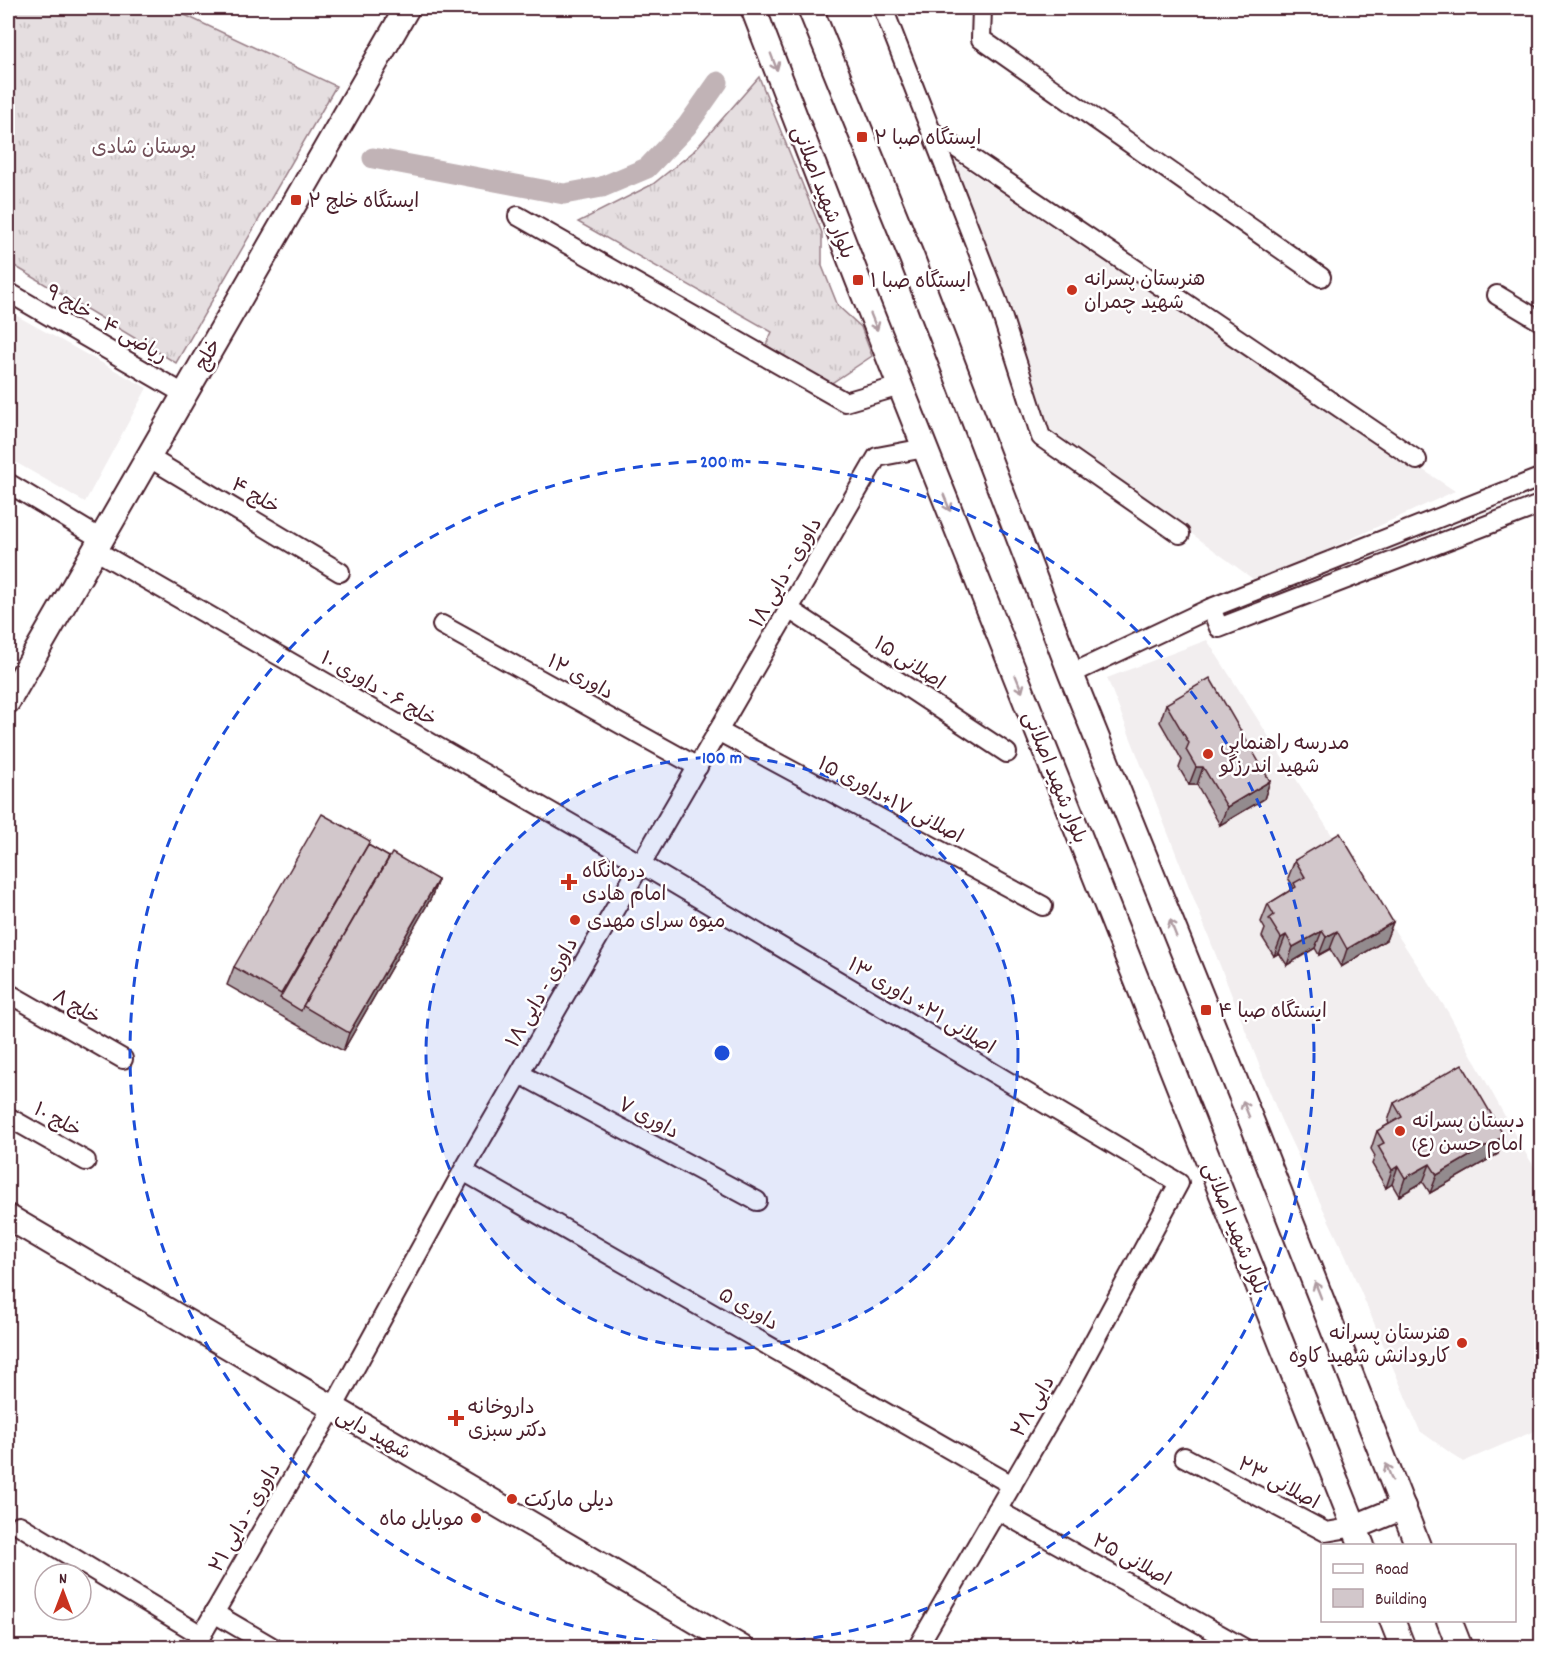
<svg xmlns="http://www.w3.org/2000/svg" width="1549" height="1655" font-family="Dekko,'Playpen Sans Arabic',sans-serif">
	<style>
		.built { fill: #f2eeef }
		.grass { fill: url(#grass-tufts); stroke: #987e86; stroke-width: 1.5 }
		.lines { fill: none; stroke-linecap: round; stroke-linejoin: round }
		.canal { stroke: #c1b3b6; stroke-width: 21 }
		.street-casing { stroke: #4a1f2b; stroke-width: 22 }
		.secondary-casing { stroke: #4a1f2b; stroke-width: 28 }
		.street { stroke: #fff; stroke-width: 18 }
		.secondary { stroke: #fff; stroke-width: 24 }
		.wall { fill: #b5abaf; stroke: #4a1f2b; stroke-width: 1.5 }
		.shaded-wall { fill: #938b8e; stroke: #4a1f2b; stroke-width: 1.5 }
		.building { fill: #d2c7cb; stroke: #4a1f2b; stroke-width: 1.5 }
		.oneway { stroke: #ae9aa0 }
		.ring { fill: none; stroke: #1d4ed8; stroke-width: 3; stroke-dasharray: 10 8 }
		.poi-dot { fill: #c8321e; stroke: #fff; stroke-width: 2 }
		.labels { text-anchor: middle; stroke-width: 5; stroke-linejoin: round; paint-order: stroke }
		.poi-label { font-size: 20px; fill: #4a1f2b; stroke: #fff; text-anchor: start }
		.park-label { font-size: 20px; fill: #714f58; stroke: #fff }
		.street-label { font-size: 20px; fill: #4a1f2b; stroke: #fff }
		.centre { fill: #1d4ed8; stroke: #fff; stroke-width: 3 }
		.ring-label { font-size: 18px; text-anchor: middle; font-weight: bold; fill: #1d4ed8; stroke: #fff; stroke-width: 5; stroke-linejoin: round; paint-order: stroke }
	</style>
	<defs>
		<pattern id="grass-tufts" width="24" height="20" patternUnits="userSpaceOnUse" patternTransform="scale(1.5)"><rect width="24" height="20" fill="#e5dee0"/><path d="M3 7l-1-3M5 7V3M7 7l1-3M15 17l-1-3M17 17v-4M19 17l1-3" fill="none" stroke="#c6bec0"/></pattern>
	</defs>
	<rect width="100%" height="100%" fill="#fff"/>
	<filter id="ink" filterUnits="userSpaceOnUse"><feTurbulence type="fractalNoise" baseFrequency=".0167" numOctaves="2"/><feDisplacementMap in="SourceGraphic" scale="12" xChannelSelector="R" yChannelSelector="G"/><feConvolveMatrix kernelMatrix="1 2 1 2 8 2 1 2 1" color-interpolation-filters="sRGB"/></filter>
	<g filter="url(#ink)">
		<g class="built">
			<polygon points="939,151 1455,491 1257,582 1050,429"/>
			<polygon points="8,311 147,388 85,502 8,458"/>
			<polygon points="1207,640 1328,829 1448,1012 1520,1144 1541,1178 1541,1428 1463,1462 1420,1431 1346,1257 1280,1118 1107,678"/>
		</g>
		<g class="grass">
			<polygon points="8,8 170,8 336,86 176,363 8,262"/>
			<polygon points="759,77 822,233 822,266 838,306 861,327 872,356 830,384 766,345 772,332 578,222 653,184 693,152"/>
		</g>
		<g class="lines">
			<polyline class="canal" points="373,158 564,194 602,187 647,168 687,126 718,82"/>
			<defs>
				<g id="street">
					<polyline points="883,8 997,300 1041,437 1180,534"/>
					<polyline points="982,8 981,39 1321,277"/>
					<polyline points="933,132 1417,460"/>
					<polyline points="518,216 845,402 900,386"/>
					<polyline points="8,292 184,394"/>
					<polyline points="1497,295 1542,322"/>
					<polyline points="148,457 340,572"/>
					<polyline points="8,483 101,539"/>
					<polyline points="95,550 641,864 1179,1183 1074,1378 917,1648"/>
					<polyline points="1211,608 1219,628 1542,504"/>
					<polyline points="789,609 1007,753"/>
					<polyline points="442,625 698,767"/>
					<polyline points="1071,674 1211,608 1542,477"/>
					<polyline points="718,731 1043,906"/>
					<polyline points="8,993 123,1059"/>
					<polyline points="520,1074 757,1201"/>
					<polyline points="8,1117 86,1161"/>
					<polyline points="463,1171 1012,1485"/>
					<polyline points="1184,1457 1326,1532 1355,1527"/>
					<polyline points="997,1510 1244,1648"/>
					<polyline points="19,1525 201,1635"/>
					<polyline points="214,1613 274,1648"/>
					<polyline points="194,1648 333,1408 463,1171 877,457 925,448"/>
				</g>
				<g id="secondary">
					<polyline points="753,8 858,280 1362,1546"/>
					<polyline points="810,8 912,258 1071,674 1253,1125 1418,1546"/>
					<polyline points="8,701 407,8"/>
					<polyline points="8,1217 742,1648"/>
					<polyline points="1355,1527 1403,1507"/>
					<polyline points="1392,1620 1403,1648"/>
					<polyline points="1449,1620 1460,1648"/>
				</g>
			</defs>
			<use href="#street" class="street-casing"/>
			<use href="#secondary" class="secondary-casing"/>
			<use href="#street" class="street"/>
			<use href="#secondary" class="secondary"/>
		</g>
		<g class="wall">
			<polygon points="1166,704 1270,781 1264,799 1220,825 1197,785 1189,785 1179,768 1182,760 1160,722"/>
			<polygon points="370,841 368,845 389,857 438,880 431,898 343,1051 227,985 234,967"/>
			<polygon points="1295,860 1393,922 1386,940 1341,967 1330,949 1319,955 1315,948 1287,965 1279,953 1274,956 1262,937 1265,929 1261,922 1268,904 1291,890 1293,886 1288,878"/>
			<polygon points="1394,1103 1504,1136 1498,1154 1430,1193 1423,1182 1399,1196 1392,1184 1386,1188 1372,1164 1375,1156 1371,1149 1377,1131 1389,1124 1388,1121"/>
		</g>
		<g class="shaded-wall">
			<polygon points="1196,767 1203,767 1197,785 1189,785"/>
			<polygon points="1270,781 1264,799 1220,825 1227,807"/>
			<polygon points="438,880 431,898 343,1051 349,1033"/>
			<polygon points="1393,922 1386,940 1341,967 1347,949"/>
			<polygon points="1322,931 1315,948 1287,965 1293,947"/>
			<polygon points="1337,931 1330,949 1319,955 1326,937"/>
			<polygon points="1286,935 1279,953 1274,956 1281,938"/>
			<polygon points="1504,1136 1498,1154 1430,1193 1437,1175"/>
			<polygon points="1430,1164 1423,1182 1399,1196 1405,1178"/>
			<polygon points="1398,1166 1392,1184 1386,1188 1392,1170"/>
		</g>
		<g class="building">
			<polygon points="1210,678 1270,781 1227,807 1203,767 1196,767 1186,750 1189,743 1166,704"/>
			<polygon points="322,814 370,841 281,994 234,967"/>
			<polygon points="1340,833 1393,922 1347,949 1337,931 1326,937 1322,931 1293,947 1286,935 1281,938 1269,919 1274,915 1268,904 1296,887 1294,883 1305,877 1295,860"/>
			<polygon points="368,845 389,857 303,1006 301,1011 280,998"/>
			<polygon points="392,853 438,880 349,1033 303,1006"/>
			<polygon points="1462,1064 1504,1136 1437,1175 1430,1164 1405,1178 1398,1166 1392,1170 1378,1146 1384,1143 1377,1131 1402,1117 1394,1103"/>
		</g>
		<defs><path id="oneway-shaft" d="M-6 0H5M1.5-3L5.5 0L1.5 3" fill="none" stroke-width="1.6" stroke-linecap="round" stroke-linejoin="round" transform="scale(1.5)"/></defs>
		<g class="oneway">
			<use href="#oneway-shaft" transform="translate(774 62) rotate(69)"/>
			<use href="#oneway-shaft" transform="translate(874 322) rotate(68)"/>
			<use href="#oneway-shaft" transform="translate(947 503) rotate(68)"/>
			<use href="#oneway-shaft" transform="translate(1019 684) rotate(68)"/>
			<use href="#oneway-shaft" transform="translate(1173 928) rotate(-112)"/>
			<use href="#oneway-shaft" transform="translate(1246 1109) rotate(-112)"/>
			<use href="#oneway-shaft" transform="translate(1318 1290) rotate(-111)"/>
			<use href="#oneway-shaft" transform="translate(1389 1472) rotate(-111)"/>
		</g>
	</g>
	<circle cx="722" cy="1053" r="296" fill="#1d4ed8" fill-opacity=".12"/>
	<g class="ring">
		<circle cx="722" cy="1053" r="296"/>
		<circle cx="722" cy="1053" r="592"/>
	</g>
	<g class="poi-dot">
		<rect x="856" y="131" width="12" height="12" rx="3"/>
		<rect x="290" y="194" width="12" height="12" rx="3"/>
		<rect x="852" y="274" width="12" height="12" rx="3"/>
		<circle cx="1072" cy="290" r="6"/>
		<circle cx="1208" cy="754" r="6"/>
		<path d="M566 873h6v6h6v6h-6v6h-6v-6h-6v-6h6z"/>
		<circle cx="575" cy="920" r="6"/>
		<rect x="1200" y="1004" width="12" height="12" rx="3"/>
		<circle cx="1400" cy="1131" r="6"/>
		<circle cx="1462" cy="1343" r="6"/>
		<path d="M453 1409h6v6h6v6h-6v6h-6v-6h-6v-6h6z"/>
		<circle cx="512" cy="1499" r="6"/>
		<circle cx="476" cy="1518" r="6"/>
	</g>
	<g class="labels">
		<g class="poi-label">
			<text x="874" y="144">ایستگاه صبا ۲</text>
			<text x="308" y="207">ایستگاه خلچ ۲</text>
			<text x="1084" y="285">هنرستان پسرانه<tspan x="1084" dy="23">شهید چمران</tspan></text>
			<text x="870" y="287">ایستگاه صبا ۱</text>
			<text x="1220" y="749">مدرسه راهنمایی<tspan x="1220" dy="23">شهید اندرزگو</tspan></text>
			<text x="582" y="877">درمانگاه<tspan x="582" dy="23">امام هادی</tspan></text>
			<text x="587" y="927">میوه سرای مهدی</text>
			<text x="1218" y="1017">ایستگاه صبا ۴</text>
			<text x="1412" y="1127">دبستان پسرانه<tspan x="1412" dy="23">امام حسن (ع)</tspan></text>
			<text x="1450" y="1339" text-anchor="end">هنرستان پسرانه<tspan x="1450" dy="23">کارودانش شهید کاوه</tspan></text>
			<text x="468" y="1413">داروخانه<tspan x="468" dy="23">دکتر سبزی</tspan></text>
			<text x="524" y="1506">دیلی مارکت</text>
			<text x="464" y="1525" text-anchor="end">موبایل ماه</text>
		</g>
		<g class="park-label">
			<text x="144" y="153">بوستان شادی</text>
		</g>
		<g class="street-label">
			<text transform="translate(824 192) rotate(69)" y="7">بلوار شهید اصلانی</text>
			<text transform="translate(107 323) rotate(30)" y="7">ریاضی ۴ - خلج ۹</text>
			<text transform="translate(207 354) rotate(-60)" y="7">خلج</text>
			<text transform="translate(256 495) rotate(31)" y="7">خلج ۴</text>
			<text transform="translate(785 572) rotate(-60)" y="7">داوری - دایی ۱۸</text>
			<text transform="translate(910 662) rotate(33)" y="7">اصلانی ۱۵</text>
			<text transform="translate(581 676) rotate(29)" y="7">داوری ۱۲</text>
			<text transform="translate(379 688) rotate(30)" y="7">خلج ۶ - داوری ۱۰</text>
			<text transform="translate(1056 777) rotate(68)" y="7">بلوار شهید اصلانی</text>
			<text transform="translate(891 799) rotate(28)" y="7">اصلانی ۱۷+داوری ۱۵</text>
			<text transform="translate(541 992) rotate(-60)" y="7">داوری - دایی ۱۸</text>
			<text transform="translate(922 1005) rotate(31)" y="7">اصلانی ۲۱+ داوری ۱۳</text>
			<text transform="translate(77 1006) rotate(30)" y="7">خلج ۸</text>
			<text transform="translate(649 1117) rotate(28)" y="7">داوری ۷</text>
			<text transform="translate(58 1119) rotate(29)" y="7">خلج ۱۰</text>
			<text transform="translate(1236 1228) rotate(68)" y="7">بلوار شهید اصلانی</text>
			<text transform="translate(749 1308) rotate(30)" y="7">داوری ۵</text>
			<text transform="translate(1032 1406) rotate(-60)" y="7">دایی ۲۸</text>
			<text transform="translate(374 1433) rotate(30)" y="7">شهید دایی</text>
			<text transform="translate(1279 1482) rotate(28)" y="7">اصلانی ۲۳</text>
			<text transform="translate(244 1517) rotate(-60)" y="7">داوری - دایی ۲۱</text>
			<text transform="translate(1132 1559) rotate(29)" y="7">اصلانی ۲۵</text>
		</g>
	</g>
	<circle cx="722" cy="1053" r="9" class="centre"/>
	<g class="ring-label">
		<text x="722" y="467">200 m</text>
		<text x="722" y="763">100 m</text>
	</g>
	<rect width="1549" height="1655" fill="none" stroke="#fff" stroke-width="30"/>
	<rect x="15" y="15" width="1519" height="1625" fill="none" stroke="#4a1f2b" stroke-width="2" filter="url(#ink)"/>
	<rect x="1321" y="1544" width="195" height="78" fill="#ffffff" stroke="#b7a5aa" stroke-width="1.5"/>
	<rect x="1333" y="1564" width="30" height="9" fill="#ffffff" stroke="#b7a5aa" stroke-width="1.5"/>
	<text x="1375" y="1574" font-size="18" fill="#4a1f2b">Road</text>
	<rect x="1333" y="1589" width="30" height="18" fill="#d2c7cb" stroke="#b7a5aa" stroke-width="1.5"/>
	<text x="1375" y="1604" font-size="18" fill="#4a1f2b">Building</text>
	<g transform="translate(63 1592)"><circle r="28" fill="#ffffff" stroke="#b7a5aa" stroke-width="1.5"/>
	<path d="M0-4.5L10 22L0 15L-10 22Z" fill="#c8321e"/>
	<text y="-9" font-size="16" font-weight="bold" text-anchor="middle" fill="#4a1f2b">N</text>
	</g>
</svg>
